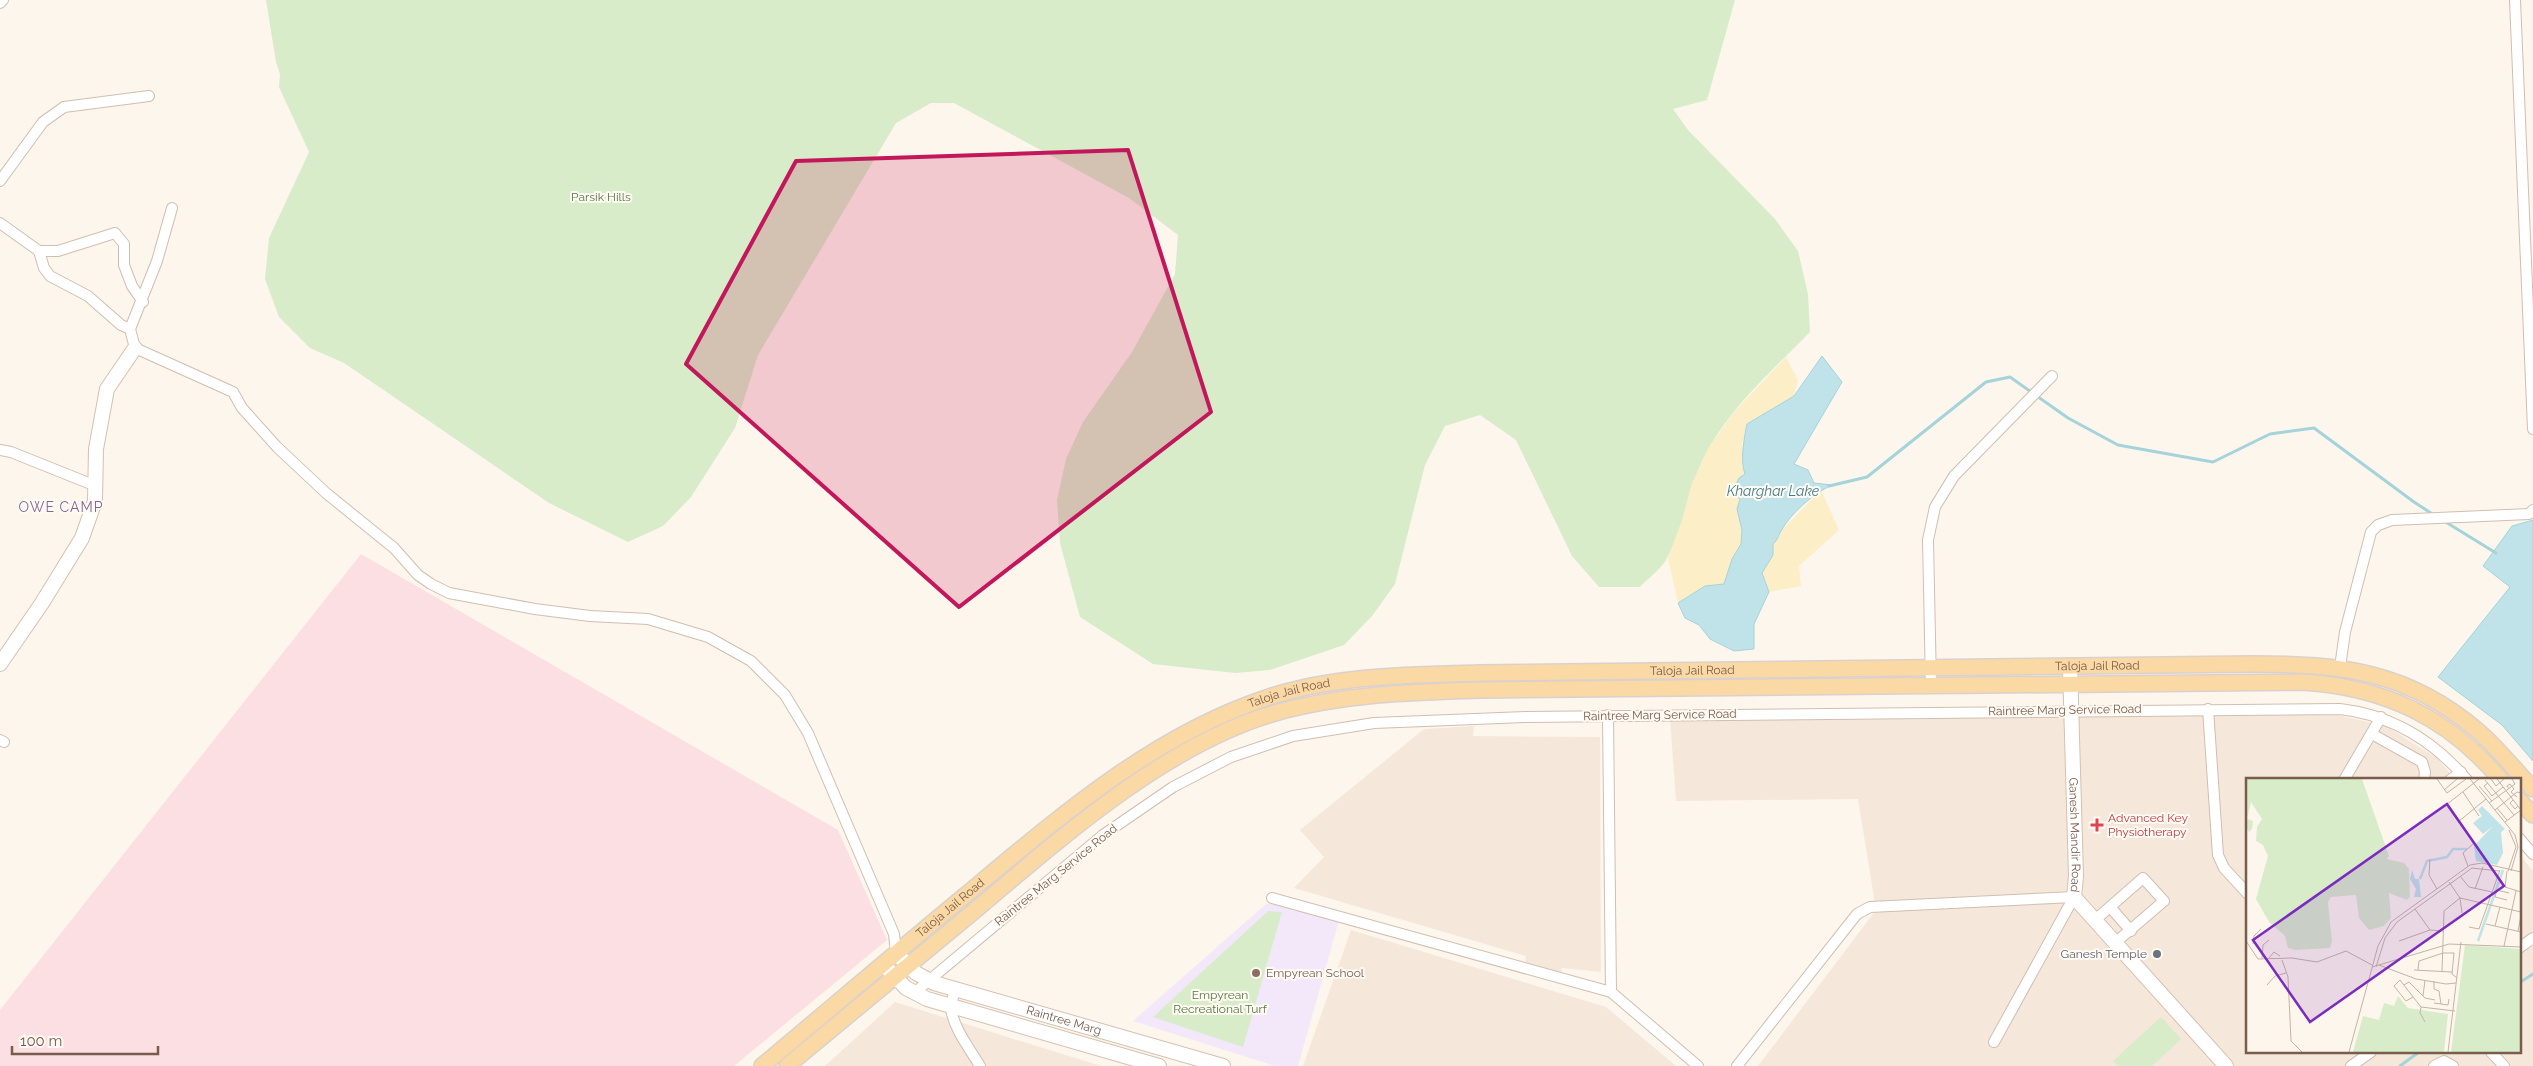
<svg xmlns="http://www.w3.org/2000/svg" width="2533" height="1066" font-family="Raleway,sans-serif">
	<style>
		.residential { fill: #f5e8da }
		.education { fill: #f3e8fa }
		.medical { fill: #fbdfe3 }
		.green { fill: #d8ecc9 }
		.sand { fill: #fcefc7 }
		.water { fill: #bfe3e8; stroke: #a5d3da }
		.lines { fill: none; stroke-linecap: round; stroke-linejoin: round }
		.stream { stroke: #a5d3da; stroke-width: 3 }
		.street-casing { stroke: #d1beb0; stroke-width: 12 }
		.secondary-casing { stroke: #d6c0b0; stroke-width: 16 }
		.primary-casing { stroke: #dad1cd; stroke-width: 18 }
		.street { stroke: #fff; stroke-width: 10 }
		.secondary { stroke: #fff; stroke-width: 14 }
		.primary { stroke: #fbd9a5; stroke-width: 15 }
		.marked { fill: #c2185b; fill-opacity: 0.2; stroke: #c2185b; stroke-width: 4; stroke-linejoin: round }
		.health-dot { fill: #e0444e; stroke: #fffaf3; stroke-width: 2 }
		.worship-dot { fill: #6b7280; stroke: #fffaf3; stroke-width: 2 }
		.education-dot { fill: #8d6e63; stroke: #fffaf3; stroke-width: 2 }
		.labels { text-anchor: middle; stroke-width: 4; stroke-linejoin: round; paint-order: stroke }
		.park-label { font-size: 12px; fill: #537a41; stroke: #fffaf3 }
		.street-label { font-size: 12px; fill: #7a5c4d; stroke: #fffaf3 }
		.health-label { font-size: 12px; fill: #be3a42; stroke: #fffaf3; text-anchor: start }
		.worship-label { font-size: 12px; fill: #5b616d; stroke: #fffaf3; text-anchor: end }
		.education-label { font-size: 12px; fill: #785e54; stroke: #fffaf3; text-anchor: start }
		.water-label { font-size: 14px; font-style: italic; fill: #437c86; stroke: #fffaf3 }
		.neighbourhood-label { font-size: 14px; letter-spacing: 1px; fill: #846695; stroke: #fffaf3 }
		.inset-river { fill: none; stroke: #bfe3e8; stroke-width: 2.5 }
		.inset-road { fill: none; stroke: #c5b3a7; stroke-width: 1 }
		.view { fill: #7b2cbf; fill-opacity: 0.15; stroke: #7b2cbf; stroke-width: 2.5 }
		.inset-edge { fill: none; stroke: #7a5c4d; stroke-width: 2.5 }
	</style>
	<rect width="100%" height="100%" fill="#fdf6ec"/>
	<g class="residential">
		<polygon points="1961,714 2338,715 2386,726 2437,758 2456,780 2247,780 2247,1052 2519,1052 2519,854 2533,871 2533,1066 1758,1066 1876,910 1858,799 1676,801 1670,718"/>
		<polygon points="1474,726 1473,736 1600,737 1601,972 1562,968 1561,974 1525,963 1526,956 1294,888 1324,857 1300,830 1424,729"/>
		<polygon points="1351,930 1606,1007 1676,1066 1303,1066"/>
		<polygon points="895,1002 1101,1066 825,1066"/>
	</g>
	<polygon class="education" points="1284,901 1340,917 1298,1066 1275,1066 1133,1021 1266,904"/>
	<polygon class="medical" points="361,554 838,830 887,940 734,1066 0,1066 0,1010"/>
	<g class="green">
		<path d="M266,0H1735L1707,100L1673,109L1688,130L1775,219L1798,251L1808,294L1810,332C1775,368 1735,403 1710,446C1689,481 1687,521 1668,556C1663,568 1648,578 1640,587H1599L1572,556L1516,440L1480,415L1445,426L1425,465L1395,584L1372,616L1344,645L1270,670L1235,673L1153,664L1080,617L1060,543L1057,500L1066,459L1083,422L1132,352L1175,274L1178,235L1129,198L954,103H931L896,123L758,355L735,428L691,497L663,526L628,542L549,503L344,363L310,348L279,317L265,279L269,238L309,152L279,87L280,74L276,62Z"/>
		<polygon points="1268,911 1282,912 1243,1047 1153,1017"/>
		<polygon points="2161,1017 2181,1039 2152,1066 2118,1066 2113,1061"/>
	</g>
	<g class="sand">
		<polygon points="1786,357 1798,380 1794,396 1747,424 1742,444 1745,457 1743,467 1745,474 1737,509 1742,530 1741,544 1732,559 1724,584 1705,586 1678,603 1668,558 1682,520 1692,483 1709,447 1734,412"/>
		<polygon points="1821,490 1839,530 1799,566 1801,586 1769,592 1762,573 1773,555 1773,544 1778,539 1781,531"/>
	</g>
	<g class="water">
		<path d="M1822,356L1842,382L1794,464L1808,470L1814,483L1832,485C1814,493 1791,513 1781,531C1778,536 1778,540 1773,544V555L1762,573L1769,592L1754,624V649L1734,651L1710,639L1699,625L1685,618L1678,603L1705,586L1724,584L1732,559L1741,544L1742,530L1737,509L1740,499L1732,493L1739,478L1745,474C1740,462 1744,437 1747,424L1794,396Z"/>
		<polygon points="2533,520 2533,761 2502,725 2438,677 2510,587 2483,566 2512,526"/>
	</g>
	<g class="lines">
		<g class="stream">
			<polyline points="1829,486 1867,477 1986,382 2010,377 2068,418 2118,445 2213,462 2270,434 2314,428 2414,502 2434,515"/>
			<polyline points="2444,521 2496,553"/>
			<polyline points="2519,983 2533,974"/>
			<polyline points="2400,1066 2419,1052"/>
		</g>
		<defs>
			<g id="street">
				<polyline points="2515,0 2533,429"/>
				<polyline points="0,3 3,0"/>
				<polyline points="0,181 43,122 64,107 149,96"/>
				<polyline points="0,223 39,251 44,268 50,276 88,296 121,325 130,329 135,348 233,392 242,408 277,447 326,493 394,548 418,575 431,584 449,593 535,609 590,616 648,619 708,637 751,661 785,695 808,733 894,934 896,953"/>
				<polyline points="39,251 58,251 115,233 124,244 124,265 132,286 143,302"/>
				<polyline points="130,329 157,261 172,208"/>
				<polyline points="0,450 11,452 96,486"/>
				<polyline points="2340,667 2345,632 2371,532 2378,525 2392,520 2529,514 2533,510"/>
				<polyline points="1931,685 1928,540 1935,507 1954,476 2052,376"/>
				<polyline points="2208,709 2218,855 2224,868 2247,893"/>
				<polyline points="1608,715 1611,992"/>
				<polyline points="2372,734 2422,762 2425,772 2424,780"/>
				<polyline points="0,740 4,742"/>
				<polyline points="2344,780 2381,717"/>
				<polyline points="2450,780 2461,772"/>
				<polyline points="2519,838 2533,854"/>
				<polyline points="1272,898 1611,992 1698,1066"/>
				<polyline points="2111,908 2131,931"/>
				<polyline points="2095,920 2143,878 2164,901 2116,942"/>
				<polyline points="2519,948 2533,938"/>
				<path d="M955,990C954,996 950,1003 951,1009C954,1029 970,1049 980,1066"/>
				<path d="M914,993L1103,835L1173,787L1231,757L1293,736L1374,723L1525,717L2340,709C2391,715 2434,741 2467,780"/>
				<polyline points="1994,1042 2074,897"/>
				<polyline points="2491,1052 2504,1066"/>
				<polyline points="1737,1066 1857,914 1870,907 2074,897"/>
				<polyline points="2351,1066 2371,1052"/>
				<polyline points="2434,1066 2444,1061 2453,1066"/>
			</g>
			<g id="secondary">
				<polyline points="0,664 42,603 82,538 95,501 96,449 107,389 135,348"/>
				<path id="s1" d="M2070,666L2076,876L2074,897L2226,1066"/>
				<path id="s2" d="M896,953L916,973L934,983L1223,1066"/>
				<polyline points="883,964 906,988 927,999 1159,1066"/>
			</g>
			<g id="primary">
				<polyline points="2519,800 2533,815"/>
				<path id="s3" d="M762,1066C830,1009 898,951 967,894C1058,818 1152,736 1266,698C1334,675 1410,675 1481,673L2253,664C2341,664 2408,671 2478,731C2498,748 2515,770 2533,789"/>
				<path d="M787,1066C851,1013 915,960 979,907C1063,836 1167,744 1275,713C1342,694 1412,692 1481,690L2303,682C2384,687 2448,717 2501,780"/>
			</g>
		</defs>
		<use href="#street" class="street-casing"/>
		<use href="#secondary" class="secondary-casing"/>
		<use href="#primary" class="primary-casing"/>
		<use href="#street" class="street"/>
		<use href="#secondary" class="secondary"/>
		<use href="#primary" class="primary"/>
	</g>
	<path class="marked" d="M1128,150L1211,412L959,607L686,364L796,161Z"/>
	<path class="health-dot" d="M2094.5 817.5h5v5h5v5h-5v5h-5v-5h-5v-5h5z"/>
	<circle class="worship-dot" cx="2157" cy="954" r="5"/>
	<circle class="education-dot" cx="1256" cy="973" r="5"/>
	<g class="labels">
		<g class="park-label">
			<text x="601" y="201">Parsik Hills</text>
			<text x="1220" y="999">Empyrean<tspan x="1220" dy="14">Recreational Turf</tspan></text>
		</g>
		<g class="street-label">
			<text dy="4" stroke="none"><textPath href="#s3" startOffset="1461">Taloja Jail Road</textPath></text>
			<text dy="4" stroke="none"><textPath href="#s3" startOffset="1056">Taloja Jail Road</textPath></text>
			<text dy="4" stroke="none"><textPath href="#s3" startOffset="651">Taloja Jail Road</textPath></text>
			<text transform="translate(2065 710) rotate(-1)" y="4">Raintree Marg Service Road</text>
			<text transform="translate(1660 715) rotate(-1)" y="4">Raintree Marg Service Road</text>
			<text dy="4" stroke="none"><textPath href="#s1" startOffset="169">Ganesh Mandir Road</textPath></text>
			<text transform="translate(1056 875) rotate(-39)" y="4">Raintree Marg Service Road</text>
			<text dy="4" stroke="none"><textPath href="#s3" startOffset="246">Taloja Jail Road</textPath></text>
			<text dy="4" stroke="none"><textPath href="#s2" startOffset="184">Raintree Marg</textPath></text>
		</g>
		<g class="health-label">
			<text x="2108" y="822">Advanced Key<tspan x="2108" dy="14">Physiotherapy</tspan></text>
		</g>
		<g class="worship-label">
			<text x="2147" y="958">Ganesh Temple</text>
		</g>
		<g class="education-label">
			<text x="1266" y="977">Empyrean School</text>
		</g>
		<g class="water-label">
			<text x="1773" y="496">Kharghar Lake</text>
		</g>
		<g class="neighbourhood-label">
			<text x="61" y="512">OWE CAMP</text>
		</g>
	</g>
	<g transform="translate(2246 778)">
		<rect width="275" height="275" fill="#fdf6ec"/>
		<path d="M0,1H116L143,78L141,81L158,85L163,91L164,119L161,122L143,115L145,140L138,148L123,152L113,140L110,117L85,119L82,124L86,163L84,170L49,172L42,170L39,158L23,144L10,121L22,78L17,67L10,63L11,49L16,41L5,24L1,41L7,43L6,51L3,54L0,49ZM219,167L275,171V274H205ZM152,218L162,230L202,236L198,274H107L117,238L133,242L138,225L148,228Z" fill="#d8ecc9"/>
		<path d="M236,28L259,51L255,54L257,75L251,87L230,83L228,68L247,48L237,56L227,45L236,38L232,32ZM166,92L169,101H173L175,119H168L170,111L164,101Z" fill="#bfe3e8"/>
		<path class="inset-river" d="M174,101L181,83L201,79L207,71H221M232,163L257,92"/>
		<path class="inset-road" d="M191,1L201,15L220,1M224,1L269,57L272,69L265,93M245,1L250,8L258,1M251,1L275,32M239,2L268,37M242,5L238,8L246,18L257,9M233,8L246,23M263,11L261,8L264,6L268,11L265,14L271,19L268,16M198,12L211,1M217,14L233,38M267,22L264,25L269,31L272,28M243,25L269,6L266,1M251,30L261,42M249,32L271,14L275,15M212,44L240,21M259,44L275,32M184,81L183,97L191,111M222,88L217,75L228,65L200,27L233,1M261,93L259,109L275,114M262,93L270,69L263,52M214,98L223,109L246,114M203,104L214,120L275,134M229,111L237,89M214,120L216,135M261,122L249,119L251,112L263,115M169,131L184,152M240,146L275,154M249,148L254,129M223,149L233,151L254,92M272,153L275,138M0,163L12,181L46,180L71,184L100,173L126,187M153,163L184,152L197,153M7,166L8,158L15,151M258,168L270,113M16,180L17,167L23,162M23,180L28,174L34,178M36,182L42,199L45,263L56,274M133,187L170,201L200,206L210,205M126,189L203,166L275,169M130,189L139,160L151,144L226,90L253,93M168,192L206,194M172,192L173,183L197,175H208L206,196L211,200M196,194L198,133L214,120M154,202L175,229L209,233M154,202L148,208L160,223L167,219M188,203V211L193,213L195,226M21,207L29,198L40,195M158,207L163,204L179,220L189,222M177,218L179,202M188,225L202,227L203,221M175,229L174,235L179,244M103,274L132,168L145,144L224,87L236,85L275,94M202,274L215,164"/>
		<path class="view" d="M201,26L258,108L64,244L7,162Z"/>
		<rect width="275" height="275" class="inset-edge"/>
	</g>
	<path d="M12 1046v8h146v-8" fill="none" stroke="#7a5c4d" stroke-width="2.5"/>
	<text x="20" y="1046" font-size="15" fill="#7a5c4d" stroke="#fffaf3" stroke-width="4" paint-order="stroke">100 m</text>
</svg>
